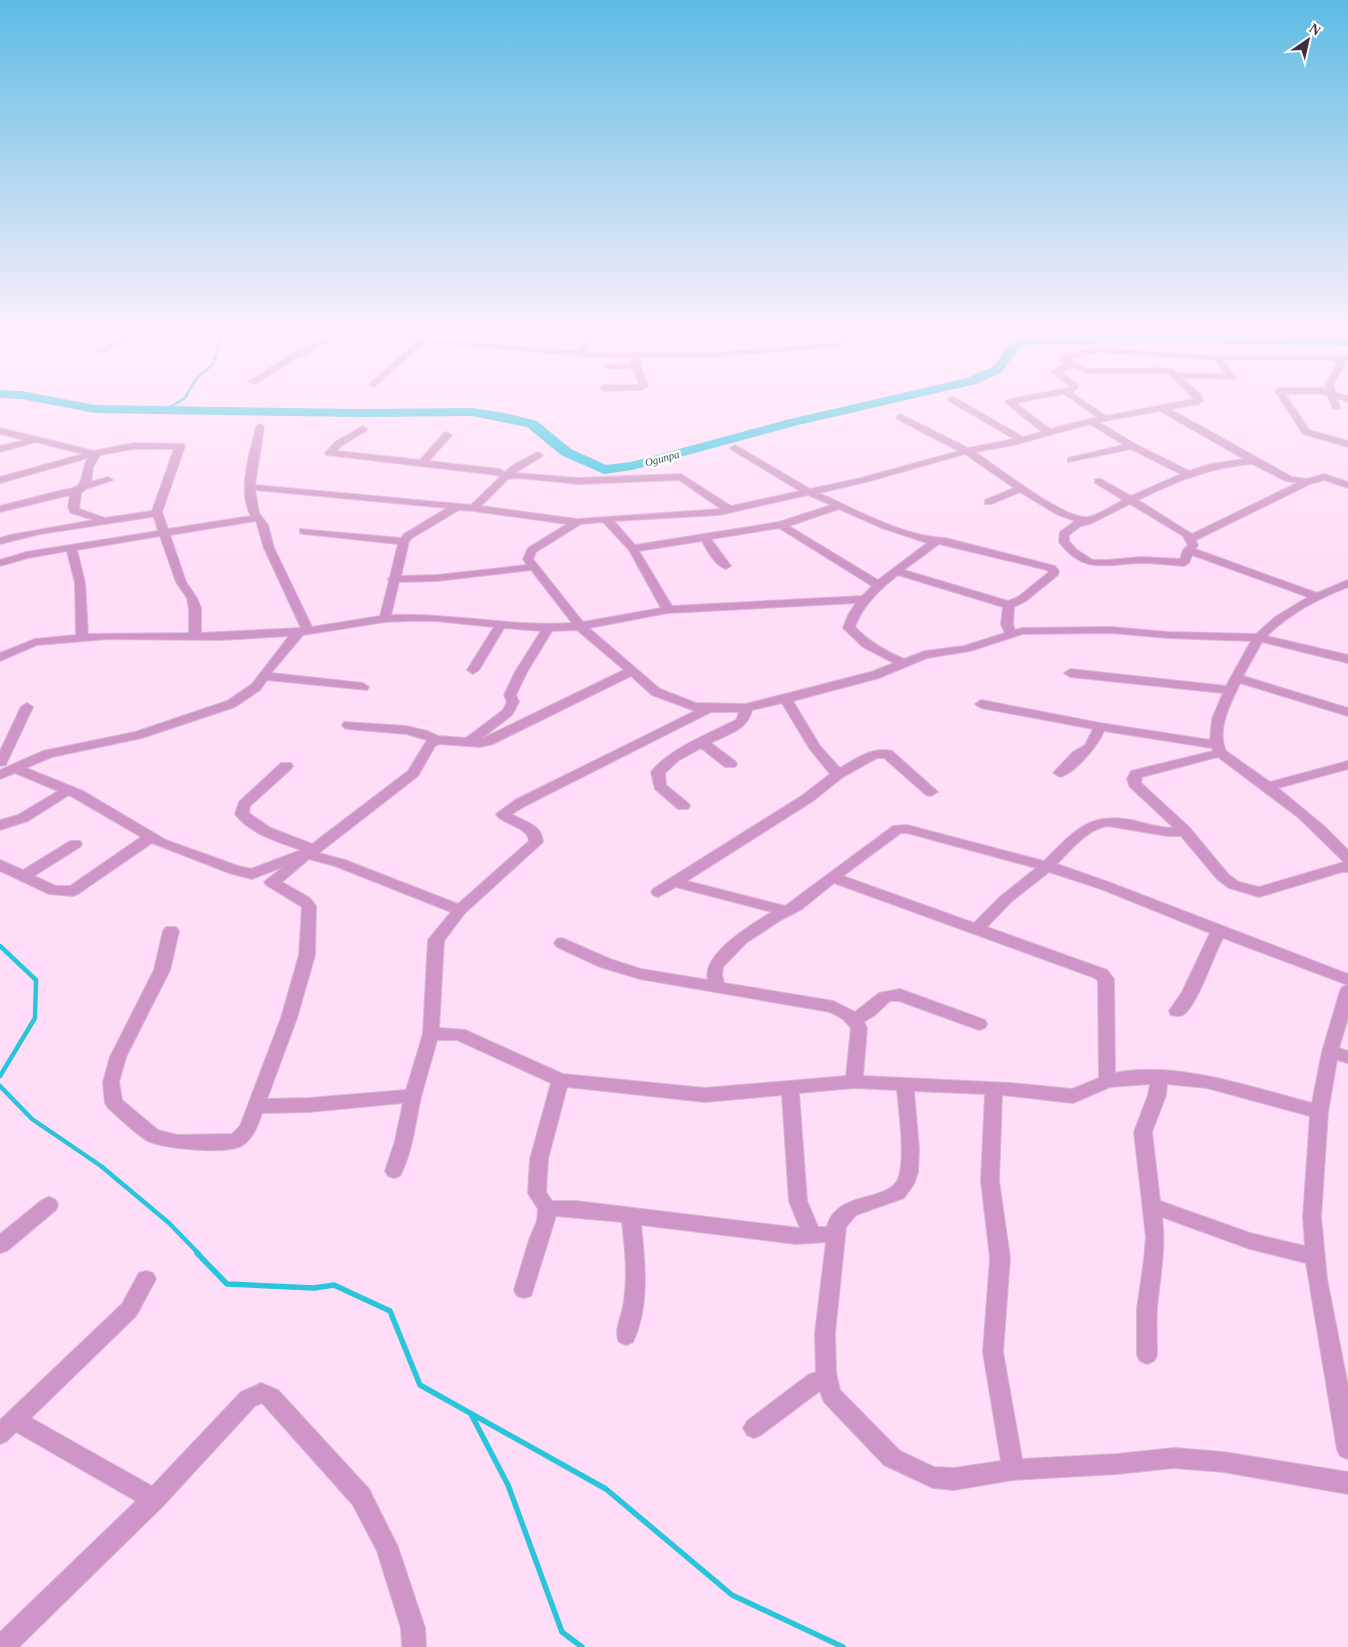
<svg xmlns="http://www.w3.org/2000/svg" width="1348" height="1647" font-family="'Times New Roman',serif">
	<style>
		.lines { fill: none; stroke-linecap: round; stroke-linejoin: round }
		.stream-far2 { stroke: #29c5dd; stroke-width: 2.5 }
		.stream-far1 { stroke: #29c5dd; stroke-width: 4.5 }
		.stream { stroke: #29c5dd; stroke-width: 5.5 }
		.river { fill: #29c5dd; fill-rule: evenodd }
		.minor-casing { stroke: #d9bad4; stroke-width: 2 }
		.minor { fill: #d095c8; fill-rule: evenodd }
		.labels { text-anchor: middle; stroke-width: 5; stroke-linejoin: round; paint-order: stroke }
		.far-water-label { font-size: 11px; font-style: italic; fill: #315056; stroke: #fff }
	</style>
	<rect width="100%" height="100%" fill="#ffddf9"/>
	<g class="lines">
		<polyline class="stream-far2" points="165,410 185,398 196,379 214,363 221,335 240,329"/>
		<g class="stream-far1">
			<polyline points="0,946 36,980 35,1018 0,1076"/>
			<polyline points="0,1086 32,1119 101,1166 169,1223 199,1254"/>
		</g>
		<g class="stream">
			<polyline points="197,1253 227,1284 314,1288 334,1285 390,1311 420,1385 606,1489 732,1595 843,1647"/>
			<polyline points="472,1416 508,1485 562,1632 582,1647"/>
		</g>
		<polygon class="river" points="1158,335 1348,338 1348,346 1158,343 1029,345 1018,349 1002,372 976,384 794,426 632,470 604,474 561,455 527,427 472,416 362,417 95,413 22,399 0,398 0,390 22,391 95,405 362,409 472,408 505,413 537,421 571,449 606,465 631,462 786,420 967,378 994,366 1010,343 1027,337"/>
		<defs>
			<g id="minor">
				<polygon points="138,329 149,329 102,353 95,351"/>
				<polygon points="594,329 602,329 584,352 711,353 834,343 840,339 841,329 849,329 848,338 845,343 835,347 711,357 637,357 648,386 642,390 604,391 600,388 604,385 639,385 633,368 609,369 605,367 609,365 630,364 631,357 578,356 426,342 420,346 373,388 369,385 370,383 416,342 341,336 294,360 255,384 248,382 288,356 340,332 576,351"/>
				<path d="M1095,348L1217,356H1348V360H1343L1345,364L1333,385L1336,393L1348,396V402L1337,398L1340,407L1339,409H1333L1328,396L1321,394H1285L1309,430L1348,441V447L1303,434L1275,391L1279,388H1321L1328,390L1325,385L1337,364L1335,360H1223L1236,377L1235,379L1182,378L1200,394L1203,401L1199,404L1170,409L1292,477L1307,479L1324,474L1348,482V488L1324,480L1310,484L1196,540L1198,545L1195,549L1317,593L1348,580V587C1318,599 1290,613 1267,636L1348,655V663L1262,642L1243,676L1348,708V716L1240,683C1231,704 1216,728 1226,751L1270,782L1348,761V769L1278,788L1324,826L1348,850V872H1342L1259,897L1229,888L1218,880L1181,836H1167L1108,826C1087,829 1071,850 1057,864L1111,883L1348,974V1018L1339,1048L1348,1051V1063L1337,1060L1328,1112L1321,1217L1327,1279L1348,1386V1459L1340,1456L1337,1449L1306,1263L1250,1249L1162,1217C1166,1248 1160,1277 1157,1308C1156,1323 1157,1339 1157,1355L1154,1361L1147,1364L1140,1361L1137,1355V1309L1144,1260L1146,1237L1134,1132L1148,1095L1150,1084L1110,1087L1073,1103L1002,1095L999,1181L1010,1258L1003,1352L1022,1459L1117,1454L1174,1448L1223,1452L1348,1472V1494L1223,1472L1174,1468L1117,1474L1013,1480L954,1490L933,1488L884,1465L824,1402L820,1391L761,1435L754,1438L747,1435L743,1428L747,1421L808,1375L816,1372L815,1333L826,1242L796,1244L641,1225C645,1263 650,1306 633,1342L626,1345L619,1342C613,1330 623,1314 624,1301C628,1274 625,1249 622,1222L556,1216L531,1296L524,1298L517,1296L514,1290L529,1240L537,1221L538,1209L528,1193L530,1159L551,1083L457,1040H437C432,1059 426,1078 421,1097C415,1123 413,1151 400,1176L394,1178L388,1176L385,1171L395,1141L403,1103L309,1112L262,1113C258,1125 254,1137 243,1145C230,1155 160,1149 146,1140C132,1131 120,1118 108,1108L105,1103L103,1082L110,1057L154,970L163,931L166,927H176L179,931L170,970L126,1057L119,1082L122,1100L158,1130L177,1135L232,1134L240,1126L281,1018L299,955L302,907L266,885L264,882L283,867L252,879L229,873L152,843L78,894L73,896L49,894L0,871V860L23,870L70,841H80L82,844L80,847L34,876L56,886H70L141,837L69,795L28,821L0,830V820L18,815L58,791L15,773L0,779V770L43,751L135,732L227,701L252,684L289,636L221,640L108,639L37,645L0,661V653L35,639L76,635L75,583L67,551L28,558L0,566V560L26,552L158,531L154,517H151L40,534L0,544V538L10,535L94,520L71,513L68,507L70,495L0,512V506L63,490C88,488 78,475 88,458L0,483V477L83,454L36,442L0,452V446L25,440L0,434V428L94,451L133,443L183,444L185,446L162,512L168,529L251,516C237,491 250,453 256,427L260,424L264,427L255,485L471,505L500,477L496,475L327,455L325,453L335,442L363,426L367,429L366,431L341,446L337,451L420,460L444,433L447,432L452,435L429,461L499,469L505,472L513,465L538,452L543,455L541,457L515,473L579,478L681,474L731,506L800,491L732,450L730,448L735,445L810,489L861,478L959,451L897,419L896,417L900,414L968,448L1014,439L949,401L948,399L952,396L1023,437L1042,432L1005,402L1009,399L1067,388L1070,386L1051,372L1064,364L1059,360L1065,354ZM1095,352L1215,360L1226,374L1177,373L1173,369L1161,368L1088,369L1069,360ZM1071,367L1087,373H1168L1194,399L1106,416L1072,393L1079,386L1061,372ZM1064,394L1097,417L1050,429L1016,403ZM1160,411L1244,459L1211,464L1189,471L1135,444L1099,422ZM1090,424L1124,445L1068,458V462L1131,449L1181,474L1131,496L1101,479H1095V483L1123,500C1113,505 1099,515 1088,517C1064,520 997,466 975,452L1014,445ZM133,449H174L152,511L105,518L79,509L81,493L86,489L113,480L108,477L91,482L93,467L100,455ZM965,454L1014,488L985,500V504H991L1020,492L1056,514L1075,521L1060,532L1059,542C1084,575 1105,564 1141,563C1155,563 1170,565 1184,566L1189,563L1192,555L1308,597L1275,617L1256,634L1168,632L1111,627L1022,628L1015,630L1013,624L1014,607L1026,601L1058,575L1059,571L1055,566L945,538C902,536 857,510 819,493L866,482ZM1252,464L1286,481L1297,483L1192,534L1138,500C1175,482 1211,467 1252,464ZM519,478L579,484L679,480L721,509L577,519L481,506L508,479ZM255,490L447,508L404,534L401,538L300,529V533L304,534L398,544L390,577L388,579L389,581L380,616L312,627L274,548L268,525L259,513ZM808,495L831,505L779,522L635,545L614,521L719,515ZM1130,504L1183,536L1188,545L1183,550L1180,559L1141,557L1108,560H1093L1077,550L1069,541V535L1081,526L1090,524ZM839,509L882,528L927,543L878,580L789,526ZM459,510L473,511L567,524L528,548L523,559L527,565L437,575L401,576L409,541L412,538ZM256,521L264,548L301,628L201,633V608L197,598L186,582L170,535ZM603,522L629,550L661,608L583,622L533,559L536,552L581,524ZM779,528L872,586L862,596L672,606L639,551L702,541C707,550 715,566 726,569L731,566L711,539ZM160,536L176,582L187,598L189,608V633L88,634L85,583L77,550ZM939,544L1047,570L1049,572L1018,597L1008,601L904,570ZM531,570L572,623C512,627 452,613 391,615L399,582L437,581ZM898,575L1003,607L1001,624L1005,633L964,646L925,651L904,659C886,651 869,642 855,627C863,605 879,590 898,575ZM856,603L848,615L843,628L863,647L894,663L871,672L746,704L696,703L660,689L589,628L668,613ZM408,621H435L494,627L467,670L473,674L479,670L504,628L541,631L515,672L504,695L507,702L503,710L466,738L438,736L427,731L406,726L344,722L342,725L344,728L348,729L406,734L427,740L408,771L312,844L271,828L249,813L250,806L291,769L293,766L291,763H281L239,802L235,814C250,834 278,842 301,850L251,869L238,866L166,840L83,791L26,768L52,757L142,738L235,707L260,690L267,680L367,690L369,687L363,683L271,673L303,635L385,622ZM577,630L624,670L481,739L512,715L519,702L516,695L527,672L552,631ZM1111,633L1168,638L1251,641L1226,686L1070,669L1064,673L1070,677L1223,693L1212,719L1210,740L1100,723L981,700L975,704L981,708L1093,729L1085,745L1073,752L1053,773L1060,777C1075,773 1098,746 1104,731L1212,748L1213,751L1131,771L1127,779L1130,787L1174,828C1159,828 1145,823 1131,820C1087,812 1073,833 1044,861L907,825L893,826L785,906L687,881L813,801L843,777L877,758H884L926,795L931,796L938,792L892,751C872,746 856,759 840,768L820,746L793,701L879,678L927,658L970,651L1023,634ZM631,676L652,695L695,711L515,800L496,814L498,817C507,825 528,828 529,841L458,904L345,860L319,853L418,776L435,746L439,744L480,747L493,744ZM782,703L809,748L830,774L803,795L653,889L651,892L653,895L658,897L676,887L772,912C752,924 701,954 708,980L641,969L610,959L562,938L557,939L554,943L557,947L600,967L640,979L830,1012L843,1019L851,1028L846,1076L705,1088L563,1074L465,1030L439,1028L444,941L465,913L543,842C542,824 524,822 512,814L525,806L711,712H739L736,720C710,733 669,749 651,772L655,789L678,809H688L690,806L688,803L666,785L665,773L678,761L701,748L725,767H735L737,764L735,761L711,743C726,735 748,730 752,710ZM1218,757L1299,818L1344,862L1259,887L1239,882L1228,874L1189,827L1141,783L1142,777ZM901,833H907L1036,868L1001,896L974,923L843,876ZM309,859L335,866L451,912L428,940L423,1034L406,1090L309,1098L267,1099L297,1018L315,955L316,906L310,898L282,882ZM1049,872L1101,889L1210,933L1182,992L1169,1011L1171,1015C1175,1016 1179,1017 1183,1015C1198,1005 1213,956 1223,938L1348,985L1342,987L1340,991L1322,1052L1312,1103C1254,1088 1176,1060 1115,1073L1114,979L1107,970L987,927L1011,902ZM834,883L1095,978L1098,981L1099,1078L1072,1089L1010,1083L863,1076L867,1028L864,1022L875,1015L890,1001H899L979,1030L985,1028L987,1024L985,1020L900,989L879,993L855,1012L833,1001L724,983L722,974L723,967L746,943L781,920L802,909ZM1167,1084L1207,1088L1310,1116L1303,1217L1305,1246L1250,1233L1160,1201L1152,1132L1166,1095ZM567,1087L705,1102L782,1095L789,1201L800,1228L576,1201H552L546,1192L548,1159ZM854,1088L897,1090C899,1112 906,1160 898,1179C887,1203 836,1190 827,1227H818L807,1201L799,1093ZM914,1091L985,1094L981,1181L990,1258L983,1352L1001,1461L954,1468L934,1467L900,1451L840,1390L836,1373L835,1333L846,1227L856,1215L904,1198L914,1184L918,1172L919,1149Z"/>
				<polygon points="27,703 33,707 7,762 6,765 0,766 0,751 21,707"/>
				<polygon points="49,1197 56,1200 58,1205 56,1210 7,1251 0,1253 0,1234 42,1200"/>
				<polygon points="146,1271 153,1273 156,1279 136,1316 31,1418 152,1486 241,1392 261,1383 278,1390 369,1489 398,1547 425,1628 426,1647 402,1647 401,1628 377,1551 353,1505 262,1403 255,1406 162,1507 19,1647 0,1647 0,1632 136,1501 16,1432 7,1441 0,1444 0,1420 122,1304 139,1273"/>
			</g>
		</defs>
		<use href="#minor" class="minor-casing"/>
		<use href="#minor" class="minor"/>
	</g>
	<linearGradient id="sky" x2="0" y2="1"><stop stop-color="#5bbbe4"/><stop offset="0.59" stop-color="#fff0fc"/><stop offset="1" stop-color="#fff0fc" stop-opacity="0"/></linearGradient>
	<rect width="1348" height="560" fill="url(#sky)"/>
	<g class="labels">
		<g class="far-water-label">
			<text transform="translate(662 458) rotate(-15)" y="4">Ogunpa</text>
		</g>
	</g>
	<g transform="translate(1308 40) rotate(34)" stroke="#ffffff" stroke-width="4" paint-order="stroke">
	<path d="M0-4L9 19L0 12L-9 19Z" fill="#432e40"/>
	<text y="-8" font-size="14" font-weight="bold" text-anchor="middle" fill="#432e40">N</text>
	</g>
</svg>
